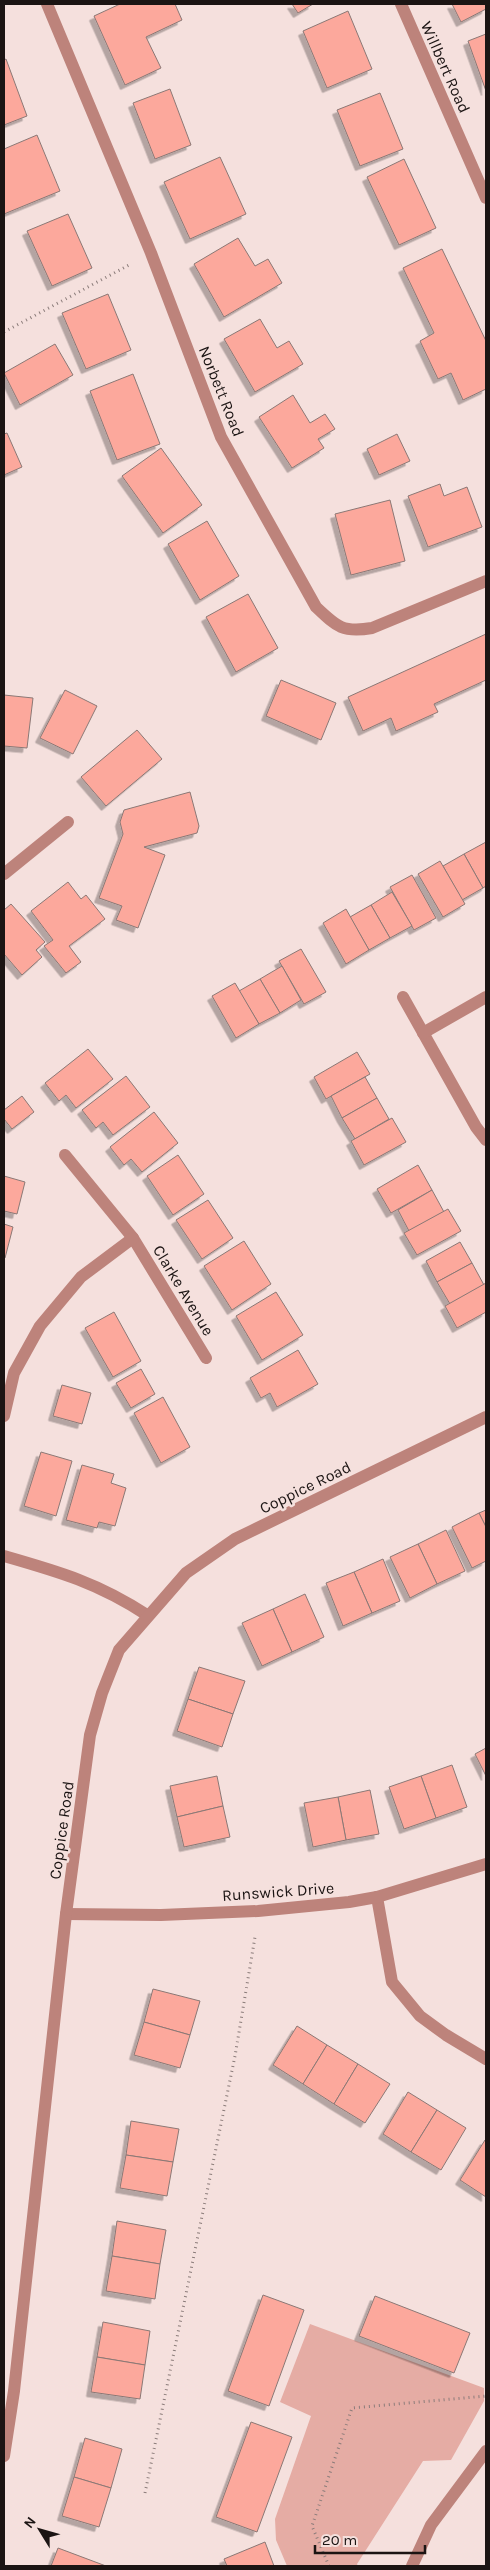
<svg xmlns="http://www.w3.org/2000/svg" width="490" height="2570" font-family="Karla,sans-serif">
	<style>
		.green { fill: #e5aca4 }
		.building { fill: #fca89c; stroke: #8b7875; filter: url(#shadow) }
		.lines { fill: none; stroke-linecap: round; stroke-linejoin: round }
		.path { stroke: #8b7c7a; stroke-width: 3; stroke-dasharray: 1 4; stroke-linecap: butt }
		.minor { stroke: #bd837b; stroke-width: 12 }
		.labels { text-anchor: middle; stroke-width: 5; stroke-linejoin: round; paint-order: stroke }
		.street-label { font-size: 16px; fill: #1b1413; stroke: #f5e0dd }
	</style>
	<defs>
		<filter id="shadow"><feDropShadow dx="-4.5" dy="4.5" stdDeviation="0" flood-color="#0004"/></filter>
	</defs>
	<rect width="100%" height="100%" fill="#f5e0dd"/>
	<polygon class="green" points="310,2324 484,2388 484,2401 451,2460 423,2461 357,2564 358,2566 287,2566 276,2540 275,2519 311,2416 280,2402"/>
	<g class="building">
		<polygon points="120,4 175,4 182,20 146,37 161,68 125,85 94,16"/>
		<polygon points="292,4 313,4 298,13"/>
		<polygon points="452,4 486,4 486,9 461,22"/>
		<polygon points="348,11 372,69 327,88 303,31"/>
		<polygon points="486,34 486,91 468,41"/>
		<polygon points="6,59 27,116 4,125 4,60"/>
		<polygon points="170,89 191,145 155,159 133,103"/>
		<polygon points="380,93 403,149 360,166 337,110"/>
		<polygon points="37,135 60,191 4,214 4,149"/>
		<polygon points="220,157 246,214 190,239 164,182"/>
		<polygon points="404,159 436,228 399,245 367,177"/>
		<polygon points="68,214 92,268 52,286 27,231"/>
		<polygon points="238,238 255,266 268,259 282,283 224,317 194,264"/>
		<polygon points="442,249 486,341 486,389 463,400 451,373 438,379 420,341 434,333 403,268"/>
		<polygon points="108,294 131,350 86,369 62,313"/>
		<polygon points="260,319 277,348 289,341 303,364 255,392 224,339"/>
		<polygon points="55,344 73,375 20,405 4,373"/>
		<polygon points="133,374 160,444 117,460 90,391"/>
		<polygon points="293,395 310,423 325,414 335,429 318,439 324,448 292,468 259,417"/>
		<polygon points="7,433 22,467 4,475 4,434"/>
		<polygon points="397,434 410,461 379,475 367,449"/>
		<polygon points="161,448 202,505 163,533 122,476"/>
		<polygon points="440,484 444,496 467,487 482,527 428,547 408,496"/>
		<polygon points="390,500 405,561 351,575 335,514"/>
		<polygon points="207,521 239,576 200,600 168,544"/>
		<polygon points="248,594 278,648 236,672 206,617"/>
		<polygon points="486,634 486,680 434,704 438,712 396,731 391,718 363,731 348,697"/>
		<polygon points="281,680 336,703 321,740 266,716"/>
		<polygon points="65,690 97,706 73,754 40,738"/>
		<polygon points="4,695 33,698 27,748 4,746"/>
		<polygon points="137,730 162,759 106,806 81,777"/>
		<polygon points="190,792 199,826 197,833 144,847 165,855 138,928 116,920 122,906 99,898 123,834 120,822 124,810"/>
		<polygon points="486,842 486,886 483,888 464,854"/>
		<polygon points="464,854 483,888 462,900 443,866"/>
		<polygon points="440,861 465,904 443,917 418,874"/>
		<polygon points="412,875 436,918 414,930 390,887"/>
		<polygon points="68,882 81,899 86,895 105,919 69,946 81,962 66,973 44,946 53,940 31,911"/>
		<polygon points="392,892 412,926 390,938 371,905"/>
		<polygon points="11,904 45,942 36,950 42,957 22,975 4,954 4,910"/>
		<polygon points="371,905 390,938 369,950 350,917"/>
		<polygon points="346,909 369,950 346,964 323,923"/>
		<polygon points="301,949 326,992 304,1004 279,961"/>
		<polygon points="282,966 301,1000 280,1013 260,979"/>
		<polygon points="260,979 280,1013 259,1024 239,991"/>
		<polygon points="235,983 259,1024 236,1038 212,996"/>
		<polygon points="88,1049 113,1079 76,1108 66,1095 59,1101 45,1083"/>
		<polygon points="357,1052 370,1074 326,1099 314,1077"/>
		<polygon points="126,1076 150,1107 113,1135 103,1122 96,1128 82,1110"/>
		<polygon points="365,1077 377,1098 342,1118 331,1096"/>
		<polygon points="22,1096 34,1112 12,1129 4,1119 4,1110"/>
		<polygon points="377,1098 389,1119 355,1139 342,1118"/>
		<polygon points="154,1112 178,1143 142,1172 131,1159 124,1165 110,1147"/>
		<polygon points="392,1118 406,1142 364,1165 351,1141"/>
		<polygon points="178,1155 204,1194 173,1215 147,1176"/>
		<polygon points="418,1165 432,1190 391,1213 377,1189"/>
		<polygon points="4,1176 25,1182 17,1214 4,1211"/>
		<polygon points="432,1190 444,1212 409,1231 398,1210"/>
		<polygon points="208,1200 233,1238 202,1259 176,1220"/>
		<polygon points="448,1209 461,1231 417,1255 404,1233"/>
		<polygon points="4,1224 13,1227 5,1258 4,1258"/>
		<polygon points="244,1241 271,1284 232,1310 204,1266"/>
		<polygon points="460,1242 472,1263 437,1282 426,1261"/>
		<polygon points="472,1263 484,1285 450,1304 437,1282"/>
		<polygon points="486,1283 486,1312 457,1328 445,1306"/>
		<polygon points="276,1292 303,1335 262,1360 236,1316"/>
		<polygon points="114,1312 141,1361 113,1377 85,1328"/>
		<polygon points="298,1350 318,1384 277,1407 270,1393 261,1398 250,1378"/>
		<polygon points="141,1369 155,1394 131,1408 116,1383"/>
		<polygon points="62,1385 91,1393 82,1424 53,1416"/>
		<polygon points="163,1397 190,1447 161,1463 134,1413"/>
		<polygon points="41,1452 72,1461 56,1516 24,1506"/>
		<polygon points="82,1465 114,1474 111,1483 126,1488 115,1526 99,1522 97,1528 66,1520"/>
		<polygon points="486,1510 486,1527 479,1513"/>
		<polygon points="479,1513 486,1527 486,1561 472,1568 452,1527"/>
		<polygon points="446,1530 465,1571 437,1584 418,1544"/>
		<polygon points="418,1544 437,1584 410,1598 390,1557"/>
		<polygon points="383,1559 400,1601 372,1613 354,1572"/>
		<polygon points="354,1572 372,1613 343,1626 326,1583"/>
		<polygon points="305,1594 324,1637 292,1652 273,1609"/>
		<polygon points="273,1609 292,1652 262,1666 242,1623"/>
		<polygon points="199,1667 245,1681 233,1714 188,1699"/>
		<polygon points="188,1699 233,1714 222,1747 177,1731"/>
		<polygon points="486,1748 486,1776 475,1754"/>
		<polygon points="452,1765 467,1807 436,1818 421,1776"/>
		<polygon points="217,1776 223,1806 177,1817 170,1786"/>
		<polygon points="421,1776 436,1818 404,1829 389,1787"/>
		<polygon points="370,1790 379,1834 346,1840 338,1797"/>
		<polygon points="338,1797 346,1840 313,1847 304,1803"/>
		<polygon points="223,1806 230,1837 184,1847 177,1817"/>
		<polygon points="153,1989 200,2001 190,2035 144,2022"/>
		<polygon points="144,2022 190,2035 180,2068 134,2055"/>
		<polygon points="297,2026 327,2045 303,2084 273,2065"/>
		<polygon points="327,2045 358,2064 334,2104 303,2084"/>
		<polygon points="358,2064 390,2084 365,2123 334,2104"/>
		<polygon points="408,2092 437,2110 411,2152 383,2134"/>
		<polygon points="437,2110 466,2128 441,2170 411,2152"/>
		<polygon points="131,2121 179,2129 173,2162 126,2155"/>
		<polygon points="485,2140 486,2141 486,2197 460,2180"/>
		<polygon points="126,2155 173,2162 167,2196 120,2188"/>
		<polygon points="117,2221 166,2230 160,2264 112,2256"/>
		<polygon points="112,2256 160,2264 155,2299 106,2291"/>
		<polygon points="263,2295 304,2310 269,2406 228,2391"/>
		<polygon points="375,2296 470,2333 454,2373 359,2336"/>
		<polygon points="103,2322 150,2331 145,2365 97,2357"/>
		<polygon points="97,2357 145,2365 140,2399 91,2392"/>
		<polygon points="251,2422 292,2437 257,2532 216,2517"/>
		<polygon points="85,2438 122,2449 111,2488 74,2477"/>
		<polygon points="74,2477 111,2488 99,2527 62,2516"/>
		<polygon points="265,2542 274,2566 227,2566 224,2559"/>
		<polygon points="58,2548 106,2566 51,2566"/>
	</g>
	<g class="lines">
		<g class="path">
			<polyline points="4,332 129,265"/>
			<polyline points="145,2493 235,2056 255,1937"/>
			<polyline points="329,2566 312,2526 352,2408 486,2396"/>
		</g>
		<g class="minor">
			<path d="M47,4L151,253L221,437L316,607C337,627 343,633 372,628L486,581"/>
			<polyline points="401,4 486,198"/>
			<polyline points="4,874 68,822"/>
			<polyline points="403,997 476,1127 486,1140"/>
			<polyline points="423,1033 486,997"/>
			<polyline points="65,1155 133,1238 206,1358"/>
			<polyline points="4,1416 14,1373 40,1326 81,1277 133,1238"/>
			<path d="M4,1556C60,1572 98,1583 147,1615"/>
			<polyline points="377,1897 392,1982 420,2016 446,2035 486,2059"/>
			<polyline points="66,1914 161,1915 258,1911 349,1902 377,1897 486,1864"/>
			<polyline points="4,2456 14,2391 66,1914 90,1735 102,1693 119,1650 186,1573 235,1539 486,1417"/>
			<polyline points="412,2566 431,2525 486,2451"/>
		</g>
	</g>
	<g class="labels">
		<g class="street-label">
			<text transform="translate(446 67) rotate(66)" y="6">Willbert Road</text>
			<text transform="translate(222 391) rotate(68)" y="6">Norbett Road</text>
			<text transform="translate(184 1290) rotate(59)" y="6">Clarke Avenue</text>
			<text transform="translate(305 1487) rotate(-26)" y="6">Coppice Road</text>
			<text transform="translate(61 1830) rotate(-82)" y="6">Coppice Road</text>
			<text transform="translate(278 1891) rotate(-4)" y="6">Runswick Drive</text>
		</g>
	</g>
	<rect width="490" height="2570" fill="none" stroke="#1b1413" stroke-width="10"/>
	<g transform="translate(40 2530) rotate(307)" stroke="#f5e0dd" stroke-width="4" paint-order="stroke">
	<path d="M0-4L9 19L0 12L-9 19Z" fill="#1b1413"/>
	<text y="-8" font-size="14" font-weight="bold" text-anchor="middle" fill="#1b1413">N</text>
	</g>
	<path d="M315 2545v8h110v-8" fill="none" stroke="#1b1413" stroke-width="2.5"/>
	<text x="322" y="2545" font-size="15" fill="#1b1413" stroke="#f5e0dd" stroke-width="4" paint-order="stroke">20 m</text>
</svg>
